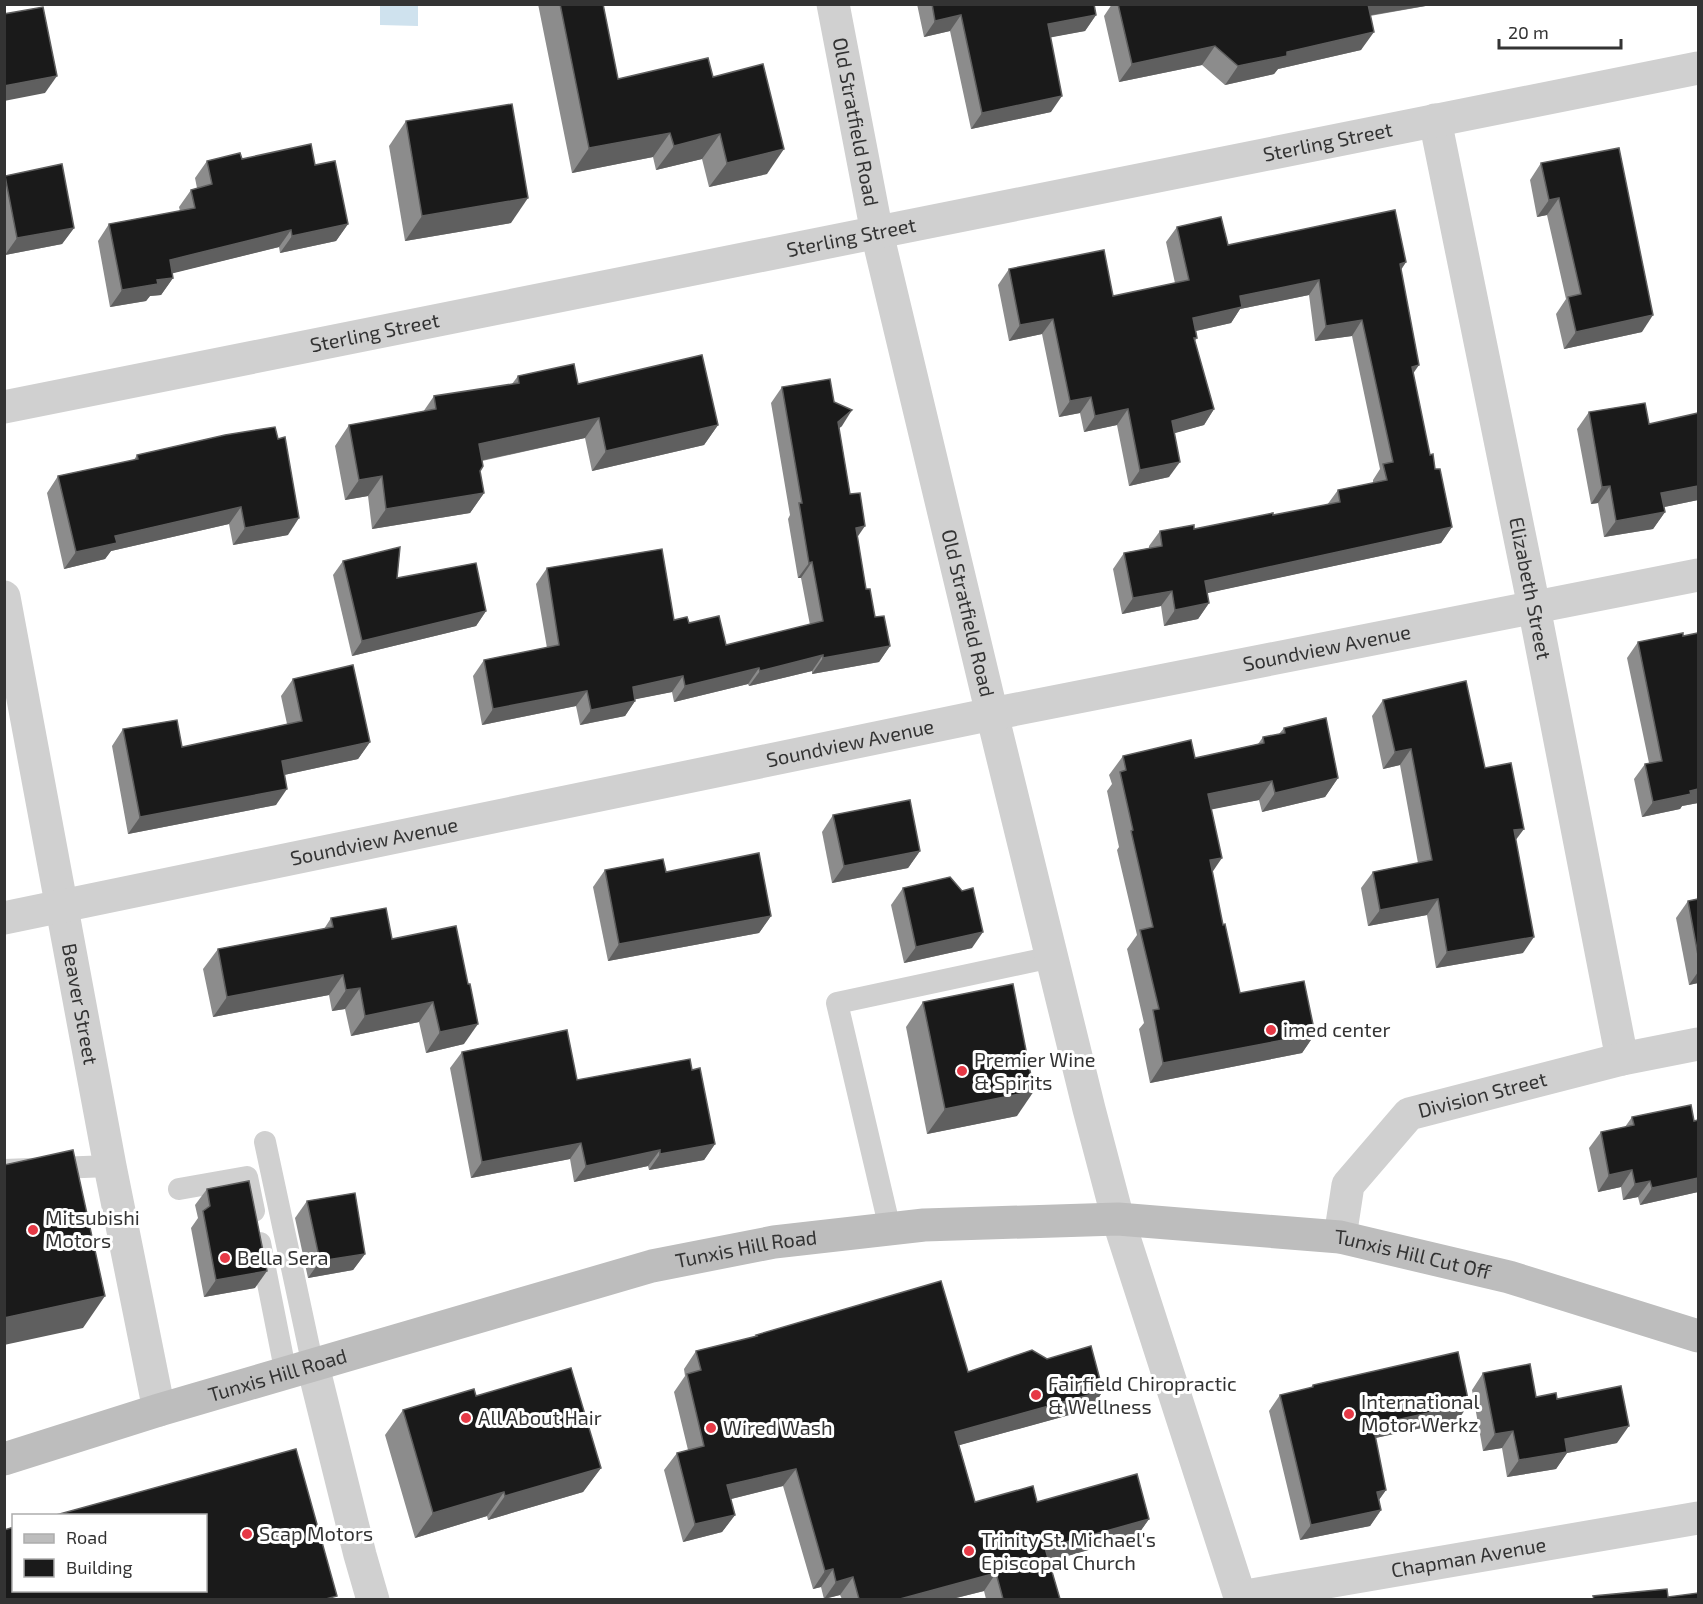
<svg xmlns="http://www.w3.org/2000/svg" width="1703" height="1604" font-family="'Exo 2',sans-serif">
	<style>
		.water { fill: #cfe2ee }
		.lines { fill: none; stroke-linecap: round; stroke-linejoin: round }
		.lane { stroke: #d0d0d0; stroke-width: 22 }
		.street { stroke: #d0d0d0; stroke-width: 33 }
		.secondary { stroke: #bdbdbd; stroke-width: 33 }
		.wall { fill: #8c8c8c }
		.shaded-wall { fill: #5f5f5f }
		.building { fill: #1a1a1a; stroke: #5f5f5f; stroke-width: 1.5 }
		.poi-dot { fill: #e63946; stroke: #fff; stroke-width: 2 }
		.labels { text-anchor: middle; stroke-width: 6; stroke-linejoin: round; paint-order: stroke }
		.street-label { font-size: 20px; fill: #333; stroke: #fff }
		.poi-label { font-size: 20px; fill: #333; stroke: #fff; text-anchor: start }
	</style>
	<rect width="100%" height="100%" fill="#fff"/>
	<polygon class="water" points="380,5 418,5 418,26 380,25"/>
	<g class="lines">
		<g class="lane">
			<polyline points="265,1142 313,1366"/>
			<polyline points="4,1170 110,1166"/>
			<polyline points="179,1189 247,1177 254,1211"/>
			<polyline points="890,1229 837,1003 1052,957"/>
			<polyline points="260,1243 286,1374"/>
		</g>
		<g class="street">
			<path id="s1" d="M833,4L877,233L992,714L1089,1109L1118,1219L1241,1600"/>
			<path id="s2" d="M1435,120L1534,607L1622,1059"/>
			<path id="s3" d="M4,407L1698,68"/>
			<path id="s4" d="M4,597L110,1166L159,1410"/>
			<path id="s5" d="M4,918L992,714L1698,575"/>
			<path id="s6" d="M1340,1237L1348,1185L1409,1114L1622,1059L1698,1044"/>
			<polyline points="313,1366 360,1555 373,1600"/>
			<path id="s7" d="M1240,1597L1698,1518"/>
		</g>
		<path class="secondary" id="s8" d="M4,1459L159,1410L652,1266L774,1242L924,1225L1118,1219L1340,1237L1509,1277L1698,1336"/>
	</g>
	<g class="wall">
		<polygon points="538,4 603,4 618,79 713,77 767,174 709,187 702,159 656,170 653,157 572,173"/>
		<polygon points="917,4 1094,4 1096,15 1085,31 1051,37 1051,112 971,129 950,31 924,37"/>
		<polygon points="1112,4 1437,4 1370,16 1361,50 1278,69 1274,74 1225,85 1202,65 1119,82 1104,16"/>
		<polygon points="406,121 511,223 405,241 389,146"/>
		<polygon points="242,159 315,165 348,224 336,241 280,253 279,247 172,273 173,278 161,295 150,296 146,301 110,307 98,241 109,224 180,211 179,207 191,190 197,188 195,178 207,161"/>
		<polygon points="1541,163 1642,332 1564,349 1556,314 1566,299 1547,215 1537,217 1530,180"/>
		<polygon points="4,176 5,176 74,228 62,244 5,255"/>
		<polygon points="1177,227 1228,245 1406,262 1401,270 1413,373 1430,455 1435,469 1452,527 1441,543 1207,593 1209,603 1198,619 1164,626 1161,606 1122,614 1113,569 1124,553 1149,548 1149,546 1160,531 1194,529 1273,515 1327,505 1338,490 1373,483 1373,480 1380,469 1352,336 1315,341 1309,295 1240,309 1231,323 1196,331 1197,338 1195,341 1214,409 1204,425 1174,433 1169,477 1129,486 1117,425 1084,432 1080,413 1059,417 1042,334 1009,341 998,285 1009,269 1113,296 1175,283 1166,242"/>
		<polygon points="518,376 578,384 718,425 704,445 592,471 585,438 482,461 480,471 484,493 470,513 372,529 368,496 345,500 335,446 349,425 423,412 434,396 512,384"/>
		<polygon points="782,387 834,402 842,426 839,428 866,589 875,617 890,646 879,662 812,674 812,671 749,686 748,684 674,702 672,692 635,699 635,701 625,716 580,725 576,706 482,725 473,676 484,660 547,648 536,584 547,568 674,620 689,623 726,645 810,625 801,578 798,578 788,519 790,515 771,403"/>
		<polygon points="1589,412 1649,424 1698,500 1664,507 1665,512 1653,529 1604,537 1598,503 1591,504 1577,429"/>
		<polygon points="275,427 288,535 233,545 229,524 111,551 105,559 64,569 47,493 58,476 134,460 137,455"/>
		<polygon points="343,561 397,578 486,611 476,626 352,656 333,575"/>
		<polygon points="1698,633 1698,803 1682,806 1680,809 1642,817 1634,779 1645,764 1649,763 1627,658 1638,642 1683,636"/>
		<polygon points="293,679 370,742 358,759 284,775 276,805 128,834 112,746 123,729 182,747 287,724 281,696"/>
		<polygon points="1383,700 1485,768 1516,840 1523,953 1436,968 1427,915 1368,926 1361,888 1373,872 1418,863 1400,765 1383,769 1372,716"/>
		<polygon points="1284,728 1338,778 1325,797 1262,812 1259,800 1211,809 1212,872 1223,925 1240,993 1315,1034 1302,1053 1150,1083 1139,1029 1144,1023 1127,949 1137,935 1117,850 1119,847 1107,791 1112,784 1109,775 1123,756 1195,758 1258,744 1263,737 1279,734"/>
		<polygon points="833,815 920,851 908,868 832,883 822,832"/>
		<polygon points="605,870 666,872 771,916 759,933 608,961 593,887"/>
		<polygon points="903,888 972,948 904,963 891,905"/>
		<polygon points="1698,899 1698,983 1689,985 1676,918 1688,901"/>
		<polygon points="331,918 392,939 464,1044 426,1053 419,1022 351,1036 345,1009 332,1011 329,995 213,1017 203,969 218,949 324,929"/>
		<polygon points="923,1002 1017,1116 927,1134 906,1027"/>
		<polygon points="462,1052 577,1080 692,1070 715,1144 704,1160 649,1170 648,1166 574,1182 570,1159 471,1178 450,1068"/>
		<polygon points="1632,1117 1694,1121 1698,1120 1698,1192 1640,1205 1638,1197 1623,1200 1621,1187 1598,1192 1589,1148 1601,1132 1625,1127"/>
		<polygon points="207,1189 255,1288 204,1297 191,1228 198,1218 195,1205"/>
		<polygon points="307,1201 365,1254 353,1270 308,1278 295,1218"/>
		<polygon points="756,1335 968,1372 1047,1359 1103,1391 1091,1409 959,1445 975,1502 1037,1502 1149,1519 1137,1536 1049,1561 1060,1599 986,1599 984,1591 952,1599 842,1599 840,1595 824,1599 821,1587 813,1589 783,1486 731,1499 735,1515 722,1532 683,1542 664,1470 677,1453 688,1450 674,1392 685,1376 684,1369 696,1351 755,1337"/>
		<polygon points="1483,1373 1536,1397 1557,1399 1617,1443 1567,1453 1556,1469 1507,1477 1502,1448 1483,1451 1472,1390"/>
		<polygon points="1313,1385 1458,1420 1375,1438 1386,1490 1379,1500 1381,1510 1370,1526 1300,1540 1269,1411 1280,1395 1311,1388"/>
		<polygon points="476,1396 601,1468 583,1492 488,1520 487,1516 415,1538 385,1435 403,1410"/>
	</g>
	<g class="shaded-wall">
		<polygon points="1363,4 1437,4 1354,18"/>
		<polygon points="961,15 950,31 924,37 935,21"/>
		<polygon points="1096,15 1085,31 1037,40 1048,24"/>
		<polygon points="1374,32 1361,50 1278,69 1274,74 1225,85 1238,66 1287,52"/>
		<polygon points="1215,46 1202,65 1119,82 1132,64"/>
		<polygon points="57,76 45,93 4,101 4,86"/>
		<polygon points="1062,96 1051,112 971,129 982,113"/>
		<polygon points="670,133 653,157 572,173 589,148"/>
		<polygon points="720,134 702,159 656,170 674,146"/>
		<polygon points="784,149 767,174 709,187 727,163"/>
		<polygon points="528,198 511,223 405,241 422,216"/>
		<polygon points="1559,198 1547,215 1537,217 1549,200"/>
		<polygon points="348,224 336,241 280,253 292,236"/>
		<polygon points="74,228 62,244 5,255 17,238"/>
		<polygon points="291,230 279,247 158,277 170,260"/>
		<polygon points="1406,262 1395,278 1400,264"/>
		<polygon points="173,278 161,295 150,296 146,301 110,307 122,290 157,280"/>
		<polygon points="1319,280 1309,295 1240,309 1231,323 1182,334 1193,318 1240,296"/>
		<polygon points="1653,315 1642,332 1564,349 1576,332"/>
		<polygon points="1053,319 1042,334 1009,341 1020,325"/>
		<polygon points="1362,320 1352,336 1315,341 1326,326"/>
		<polygon points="1419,365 1408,381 1412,367"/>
		<polygon points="1091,397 1080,413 1059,417 1070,401"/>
		<polygon points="1128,409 1117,425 1084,432 1095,416"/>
		<polygon points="1214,409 1204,425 1161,437 1172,421"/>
		<polygon points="852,410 842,426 827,438 838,422"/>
		<polygon points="599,418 585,438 465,464 479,444"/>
		<polygon points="718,425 704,445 592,471 606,451"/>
		<polygon points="1180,462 1169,477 1129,486 1140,470"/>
		<polygon points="382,476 368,496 345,500 359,480"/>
		<polygon points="1610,486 1598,503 1591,504 1602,487"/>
		<polygon points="1698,486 1698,500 1650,510 1661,493"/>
		<polygon points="484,493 470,513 372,529 386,509"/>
		<polygon points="241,507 229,524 111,551 105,559 64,569 76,552 115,536"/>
		<polygon points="1665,512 1653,529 1604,537 1616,521"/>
		<polygon points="299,518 288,535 233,545 245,528"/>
		<polygon points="865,526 854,542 856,528"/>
		<polygon points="1452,527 1441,543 1194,596 1205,581"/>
		<polygon points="812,562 801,578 798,578 809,563"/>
		<polygon points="1172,591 1161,606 1122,614 1133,598"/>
		<polygon points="1209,603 1198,619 1164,626 1175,610"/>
		<polygon points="486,611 476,626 352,656 362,641"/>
		<polygon points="890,646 879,662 812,674 823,658"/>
		<polygon points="823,655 812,671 749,686 760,671"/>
		<polygon points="759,668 748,684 674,702 685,686"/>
		<polygon points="683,676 672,692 622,702 633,687"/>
		<polygon points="587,691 576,706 482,725 493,709"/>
		<polygon points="635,701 625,716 580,725 591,710"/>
		<polygon points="370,742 358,759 270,778 282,761"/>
		<polygon points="1411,749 1400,765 1383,769 1395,752"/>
		<polygon points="1338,778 1325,797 1262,812 1275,793"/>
		<polygon points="1272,781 1259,800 1194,813 1208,794"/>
		<polygon points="287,789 276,805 128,834 140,817"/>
		<polygon points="1698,789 1698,803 1682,806 1680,809 1642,817 1653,802 1690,791"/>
		<polygon points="1524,829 1512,845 1514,830"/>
		<polygon points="920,851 908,868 832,883 844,866"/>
		<polygon points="1222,858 1209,877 1210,860"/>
		<polygon points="1438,899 1427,915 1368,926 1380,910"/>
		<polygon points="771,916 759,933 608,961 619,944"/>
		<polygon points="983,932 972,948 904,963 916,947"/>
		<polygon points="1534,937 1523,953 1436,968 1447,952"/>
		<polygon points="1698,972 1698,983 1689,985"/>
		<polygon points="343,975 329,995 213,1017 227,997"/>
		<polygon points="360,988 345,1009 332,1011 346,990"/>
		<polygon points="433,1002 419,1022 351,1036 365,1016"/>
		<polygon points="478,1024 464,1044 426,1053 440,1032"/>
		<polygon points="1315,1034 1302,1053 1150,1083 1163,1063"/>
		<polygon points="1034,1091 1017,1116 927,1134 945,1109"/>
		<polygon points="581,1143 570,1159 471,1178 482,1162"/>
		<polygon points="715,1144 704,1160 649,1170 660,1154"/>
		<polygon points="660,1150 648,1166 574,1182 586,1166"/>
		<polygon points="1632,1170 1621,1187 1598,1192 1609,1175"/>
		<polygon points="1698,1178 1698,1192 1640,1205 1652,1188"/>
		<polygon points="1650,1181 1638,1197 1623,1200 1635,1184"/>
		<polygon points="365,1254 353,1270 308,1278 320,1261"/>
		<polygon points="267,1271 255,1288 204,1297 216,1280"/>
		<polygon points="105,1296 83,1328 4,1345 4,1318"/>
		<polygon points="1103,1391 1091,1409 942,1450 955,1432"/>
		<polygon points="1469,1404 1458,1420 1362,1441 1373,1425"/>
		<polygon points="1629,1426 1617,1443 1567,1453 1556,1469 1507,1477 1519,1460 1565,1439"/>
		<polygon points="1513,1431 1502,1448 1483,1451 1495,1434"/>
		<polygon points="601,1468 583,1492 488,1520 505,1496"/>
		<polygon points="796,1469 783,1486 715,1503 727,1485"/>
		<polygon points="1386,1490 1375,1505 1377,1492"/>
		<polygon points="504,1492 487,1516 415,1538 433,1513"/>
		<polygon points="1381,1510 1370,1526 1300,1540 1311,1525"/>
		<polygon points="735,1515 722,1532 683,1542 695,1524"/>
		<polygon points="1149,1519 1137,1536 1033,1566 1045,1548"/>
		<polygon points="833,1569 821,1587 813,1589 825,1571"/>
		<polygon points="996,1573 984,1591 952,1599 900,1599"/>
		<polygon points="853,1577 840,1595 824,1599 836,1582"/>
	</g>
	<g class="building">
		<polygon points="560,4 603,4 618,79 708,58 713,77 763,64 784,149 727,163 720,134 674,146 670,133 589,148"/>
		<polygon points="932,4 1094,4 1096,15 1048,24 1062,96 982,113 961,15 935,21"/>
		<polygon points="1118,4 1368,4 1374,32 1287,52 1287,56 1238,66 1215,46 1132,64"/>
		<polygon points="43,7 57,76 4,86 4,14"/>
		<polygon points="512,104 528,198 422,216 406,121"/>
		<polygon points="311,144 315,165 335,161 348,224 292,236 291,230 170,260 173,278 157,280 158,284 122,290 109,224 195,208 191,190 212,184 207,161 240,153 242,159"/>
		<polygon points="1619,148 1653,315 1576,332 1568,297 1581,294 1559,198 1549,200 1541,163"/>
		<polygon points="62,164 74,228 17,238 5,176"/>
		<polygon points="1395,210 1406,262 1400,264 1419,365 1412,367 1430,455 1433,454 1435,469 1440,469 1452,527 1205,581 1209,603 1175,610 1172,591 1133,598 1124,553 1162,546 1160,531 1194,525 1194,529 1273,513 1273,515 1340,502 1338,490 1387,480 1383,464 1393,462 1362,320 1326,326 1319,280 1240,296 1242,307 1193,318 1197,338 1194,338 1214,409 1172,421 1180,462 1140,470 1128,409 1095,416 1091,397 1070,401 1053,319 1020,325 1009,269 1104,250 1113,296 1189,280 1177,227 1221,217 1228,245"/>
		<polygon points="702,355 718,425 606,451 599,418 479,444 483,466 480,471 484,493 386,509 382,476 359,480 349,425 436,409 434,396 519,383 518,376 574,364 578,384"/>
		<polygon points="830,379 834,402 852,410 838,422 850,494 860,493 865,526 856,528 866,589 870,589 875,617 884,616 890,646 823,658 823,655 760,671 759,668 685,686 683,676 633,687 635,701 591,710 587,691 493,709 484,660 559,645 547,568 662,549 674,620 687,617 689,623 719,616 726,645 823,621 812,562 809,563 799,503 802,503 782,387"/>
		<polygon points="1645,403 1649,424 1698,413 1698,486 1661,493 1665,512 1616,521 1610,486 1602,487 1589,412"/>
		<polygon points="275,427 278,439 285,437 299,518 245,528 241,507 115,536 117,543 76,552 58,476 138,459 137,455 225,435"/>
		<polygon points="400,547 397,578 476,563 486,611 362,641 343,561"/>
		<polygon points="1683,633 1683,636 1698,633 1698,789 1690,791 1691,794 1653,802 1645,764 1662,761 1638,642"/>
		<polygon points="353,665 370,742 282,761 287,789 140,817 123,729 177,720 182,747 302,721 293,679"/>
		<polygon points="1466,681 1485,768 1511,763 1524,829 1514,830 1534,937 1447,952 1438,899 1380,910 1373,872 1432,860 1411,749 1395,752 1383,700"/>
		<polygon points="1326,718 1338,778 1275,793 1272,781 1208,794 1222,858 1210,860 1223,925 1225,924 1240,993 1304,981 1315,1034 1163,1063 1153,1010 1159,1009 1140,930 1153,927 1131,831 1133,830 1120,772 1126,770 1123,756 1191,740 1195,758 1264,743 1263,737 1285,733 1284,728"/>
		<polygon points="910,800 920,851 844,866 833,815"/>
		<polygon points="759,853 771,916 619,944 605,870 663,859 666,872"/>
		<polygon points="950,877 962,891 973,888 983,932 916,947 903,888"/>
		<polygon points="1698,899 1698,955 1688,901"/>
		<polygon points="386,908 392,939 456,926 468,984 470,984 478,1024 440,1032 433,1002 365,1016 360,988 346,990 343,975 227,997 218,949 333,927 331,918"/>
		<polygon points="1013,984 1034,1091 945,1109 923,1002"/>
		<polygon points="567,1030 577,1080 690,1059 692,1070 700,1068 715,1144 660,1154 660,1150 586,1166 581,1143 482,1162 462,1052"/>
		<polygon points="1691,1105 1694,1121 1698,1120 1698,1178 1652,1188 1650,1181 1635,1184 1632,1170 1609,1175 1601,1132 1634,1125 1632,1117"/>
		<polygon points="73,1150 105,1296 4,1318 4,1165"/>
		<polygon points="249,1181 267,1271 216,1280 203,1211 210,1206 207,1189"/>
		<polygon points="355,1193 365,1254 320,1261 307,1201"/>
		<polygon points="941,1281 968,1372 1032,1350 1047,1359 1091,1346 1103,1391 955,1432 975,1502 1033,1486 1037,1502 1137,1474 1149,1519 1045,1548 1060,1599 1003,1599 996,1573 900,1599 859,1599 853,1577 836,1582 833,1569 825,1571 796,1469 727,1485 735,1515 695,1524 677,1453 704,1446 687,1374 701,1370 696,1351 757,1336 756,1335"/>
		<polygon points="1458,1352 1469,1404 1373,1425 1386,1490 1377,1492 1381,1510 1311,1525 1280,1395 1313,1387 1313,1385"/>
		<polygon points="1530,1364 1536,1397 1556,1393 1557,1399 1621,1386 1629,1426 1565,1439 1567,1452 1519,1460 1513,1431 1495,1434 1483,1373"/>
		<polygon points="571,1368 601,1468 505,1496 504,1492 433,1513 403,1410 474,1389 476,1396"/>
		<polygon points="296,1449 337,1596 326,1599 4,1599 4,1530 14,1527 14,1590 206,1590 206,1515 56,1515"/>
		<polygon points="1667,1589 1668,1597 1698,1593 1698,1599 1594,1599 1593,1596"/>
	</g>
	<g class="poi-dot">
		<circle cx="1271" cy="1030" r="6"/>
		<circle cx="962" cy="1071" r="6"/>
		<circle cx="33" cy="1230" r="6"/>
		<circle cx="225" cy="1258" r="6"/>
		<circle cx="1036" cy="1395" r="6"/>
		<circle cx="1349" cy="1414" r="6"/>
		<circle cx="466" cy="1418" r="6"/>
		<circle cx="711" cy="1428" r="6"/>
		<circle cx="247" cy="1534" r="6"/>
		<circle cx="969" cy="1551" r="6"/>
	</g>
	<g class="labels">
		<g class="street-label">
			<text dy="7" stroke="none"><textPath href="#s1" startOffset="120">Old Stratfield Road</textPath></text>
			<text dy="7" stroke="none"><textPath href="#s3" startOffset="1350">Sterling Street</textPath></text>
			<text dy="7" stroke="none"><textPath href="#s3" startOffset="864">Sterling Street</textPath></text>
			<text dy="7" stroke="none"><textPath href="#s3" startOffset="378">Sterling Street</textPath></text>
			<text dy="7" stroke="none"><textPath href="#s2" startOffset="478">Elizabeth Street</textPath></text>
			<text dy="7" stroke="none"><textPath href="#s1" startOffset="624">Old Stratfield Road</textPath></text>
			<text dy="7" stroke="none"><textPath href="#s5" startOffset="1350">Soundview Avenue</textPath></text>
			<text dy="7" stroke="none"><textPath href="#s5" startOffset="864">Soundview Avenue</textPath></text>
			<text dy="7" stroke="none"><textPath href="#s5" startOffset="378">Soundview Avenue</textPath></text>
			<text dy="7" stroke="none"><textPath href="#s4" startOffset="414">Beaver Street</textPath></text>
			<text dy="7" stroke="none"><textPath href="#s6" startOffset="222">Division Street</textPath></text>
			<text dy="7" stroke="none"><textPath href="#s8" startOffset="772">Tunxis Hill Road</textPath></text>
			<text dy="7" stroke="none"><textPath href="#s8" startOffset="1443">Tunxis Hill Cut Off</textPath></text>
			<text dy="7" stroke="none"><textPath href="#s8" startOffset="286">Tunxis Hill Road</textPath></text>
			<text dy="7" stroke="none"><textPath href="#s7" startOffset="232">Chapman Avenue</textPath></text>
		</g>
		<g class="poi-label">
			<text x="1283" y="1037">imed center</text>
			<text x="974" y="1067">Premier Wine<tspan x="974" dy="23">&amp; Spirits</tspan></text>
			<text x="45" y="1225">Mitsubishi<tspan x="45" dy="23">Motors</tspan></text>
			<text x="237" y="1265">Bella Sera</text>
			<text x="1048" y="1391">Fairfield Chiropractic<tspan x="1048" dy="23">&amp; Wellness</tspan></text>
			<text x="1361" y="1409">International<tspan x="1361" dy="23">Motor Werkz</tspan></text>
			<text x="478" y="1425">All About Hair</text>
			<text x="723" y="1435">Wired Wash</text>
			<text x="259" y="1541">Scap Motors</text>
			<text x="981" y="1547">Trinity St. Michael's<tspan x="981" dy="23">Episcopal Church</tspan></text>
		</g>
	</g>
	<rect width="1703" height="1604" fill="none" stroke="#333333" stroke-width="12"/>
	<rect x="12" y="1514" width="195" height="78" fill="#ffffff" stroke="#adadad" stroke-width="1.5"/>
	<rect x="24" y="1534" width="30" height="9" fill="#bdbdbd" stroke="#adadad" stroke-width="1.5"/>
	<text x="66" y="1544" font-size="18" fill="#333333">Road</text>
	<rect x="24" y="1559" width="30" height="18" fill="#1a1a1a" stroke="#adadad" stroke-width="1.5"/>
	<text x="66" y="1574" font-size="18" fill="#333333">Building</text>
	<path d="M1499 39v9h122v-9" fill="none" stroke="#333333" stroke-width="3"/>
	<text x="1508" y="39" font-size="18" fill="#333333" stroke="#ffffff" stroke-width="4.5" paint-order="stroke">20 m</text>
</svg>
